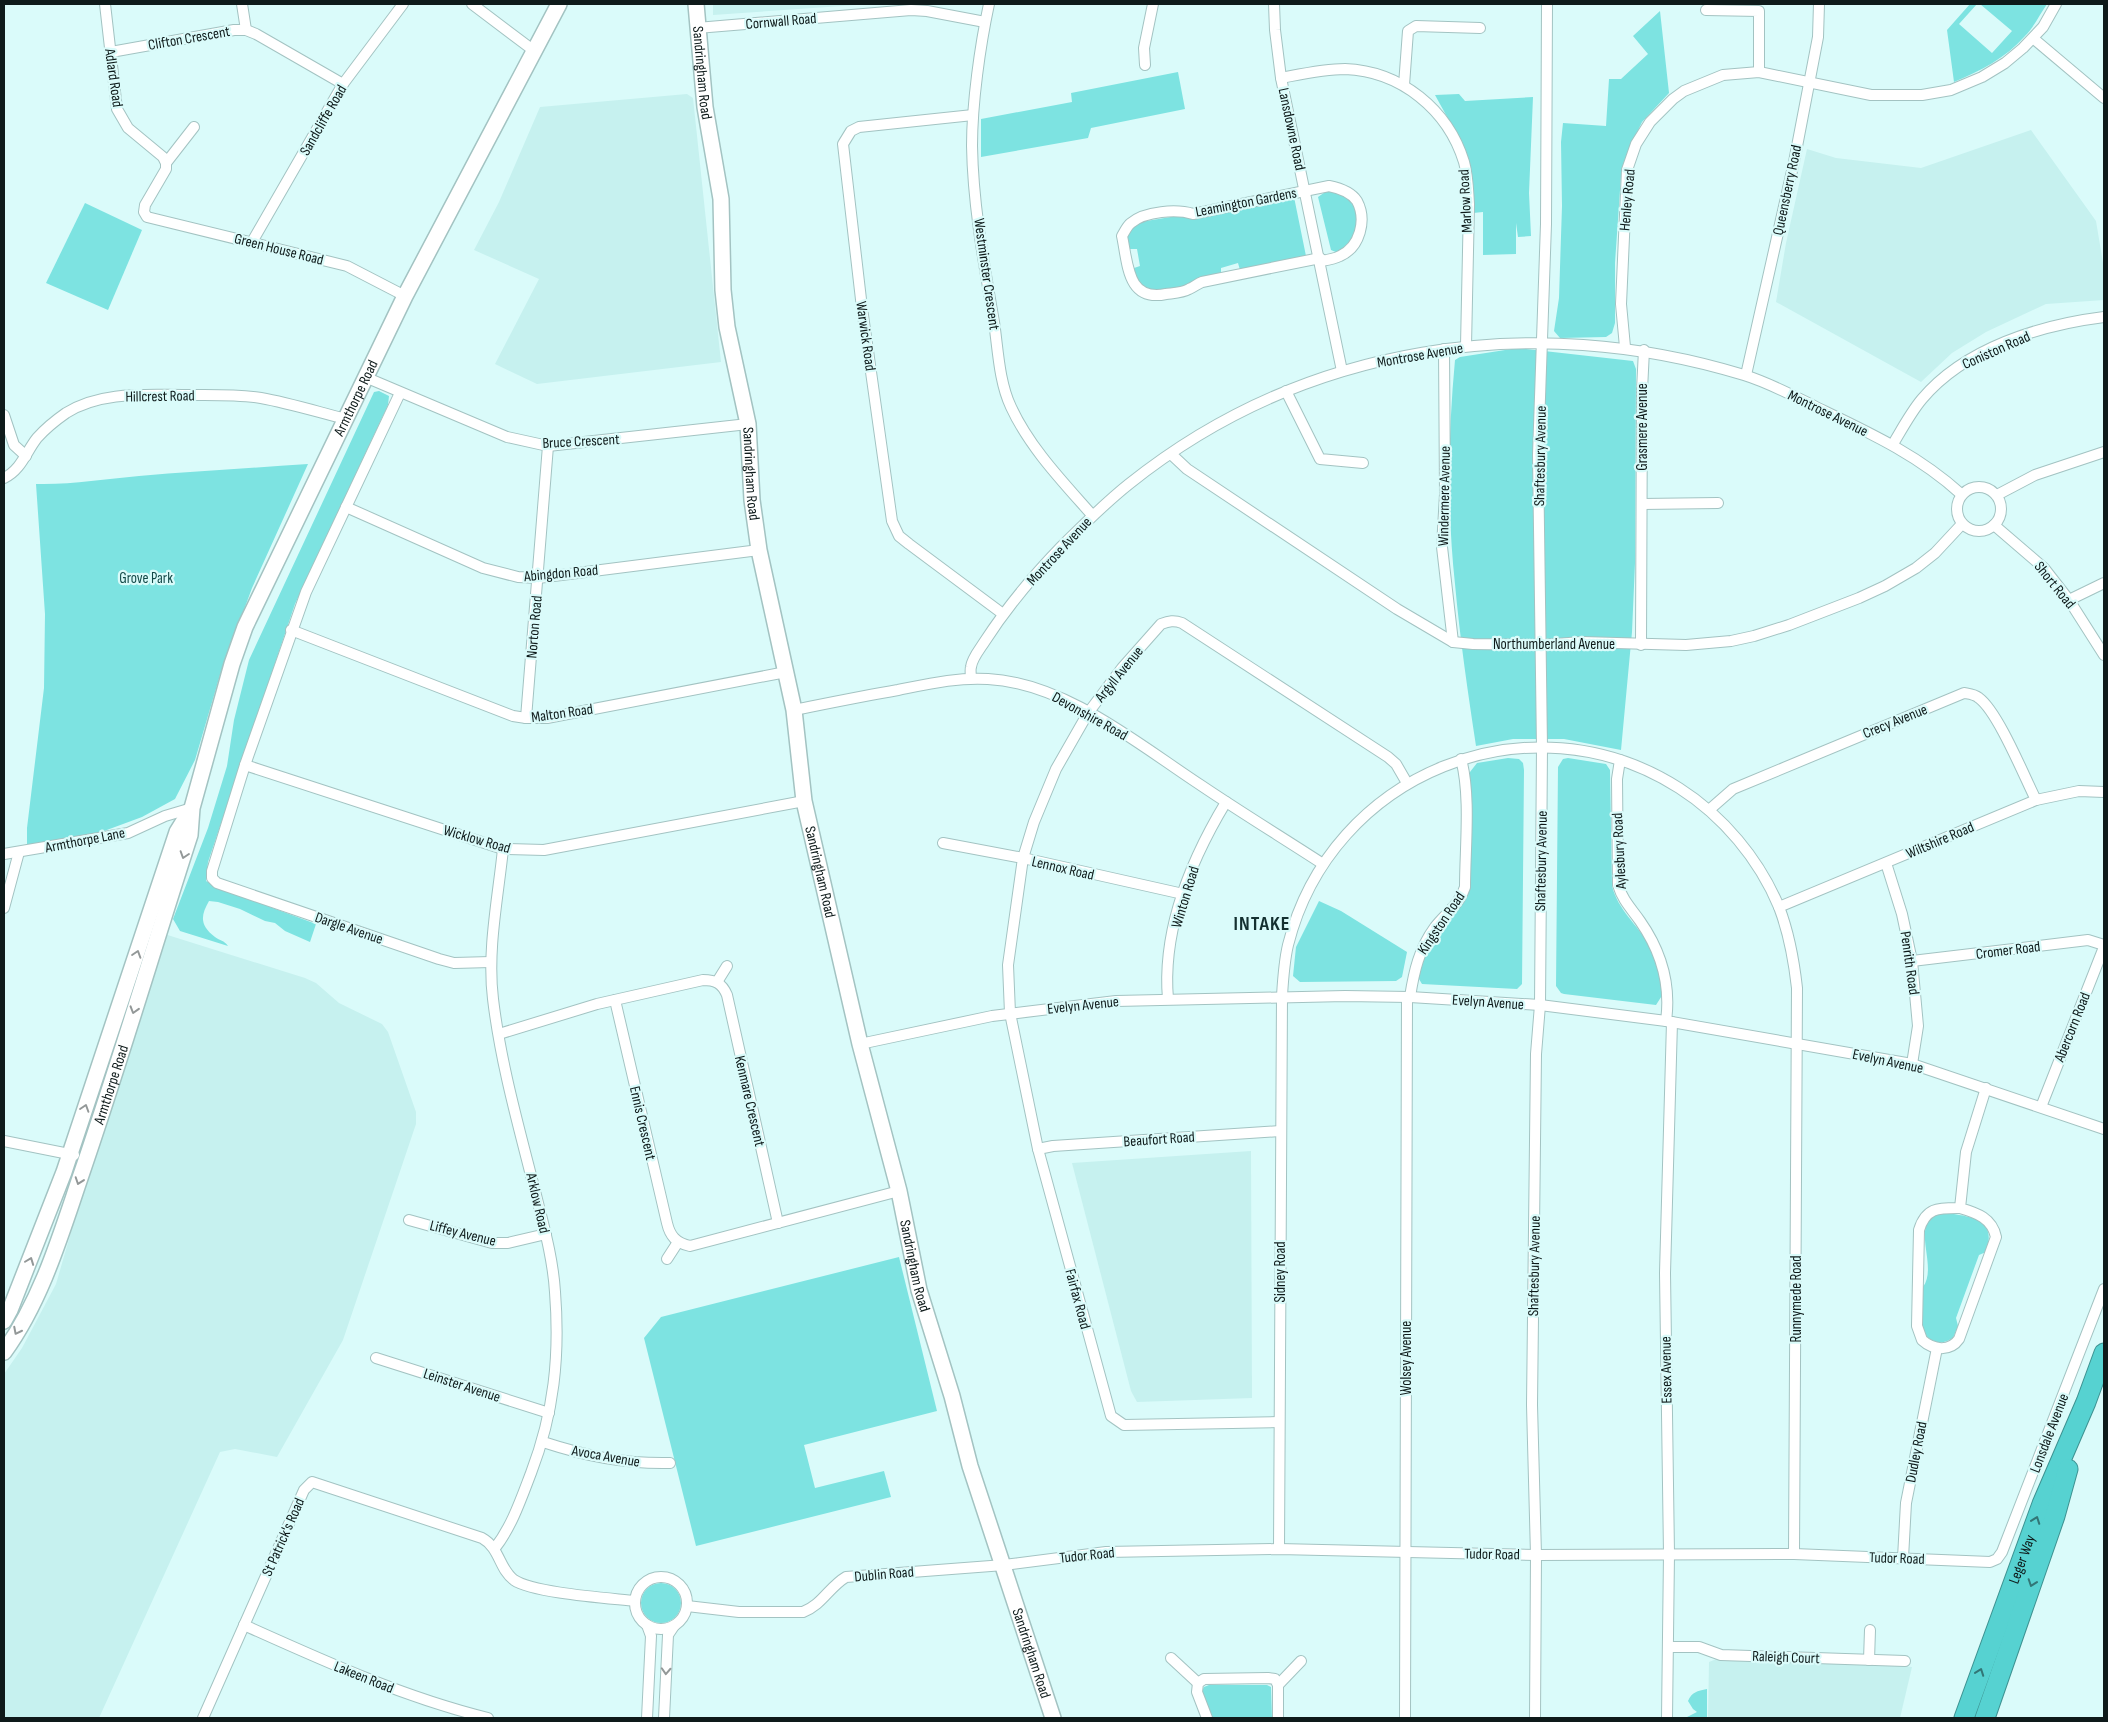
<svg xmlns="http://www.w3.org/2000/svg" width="2108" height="1722" font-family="'Sofia Sans Condensed',sans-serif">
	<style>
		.built { fill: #c6f1ef }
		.green { fill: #7de3e1 }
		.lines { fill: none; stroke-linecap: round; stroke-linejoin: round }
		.street-casing { stroke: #a3c3c2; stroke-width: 12 }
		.secondary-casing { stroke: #a3c3c2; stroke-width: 18 }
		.highway-casing { stroke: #3d9291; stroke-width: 21 }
		.street { stroke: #fff; stroke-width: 10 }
		.secondary { stroke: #fff; stroke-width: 15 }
		.highway { stroke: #56d2d1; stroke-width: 19 }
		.oneway { stroke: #939898 }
		.oneway2 { stroke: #327676 }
		.labels { text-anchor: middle; stroke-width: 4.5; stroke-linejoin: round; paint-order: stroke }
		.street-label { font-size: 15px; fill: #0e1a1a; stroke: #dafbfa }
		.park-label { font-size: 15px; fill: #124847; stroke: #dafbfa }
		.district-label { font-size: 20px; font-weight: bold; letter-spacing: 1px; fill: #143030; stroke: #dafbfa }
	</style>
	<rect width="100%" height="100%" fill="#dafbfa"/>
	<g class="built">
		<polygon points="713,4 871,4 713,15"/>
		<polygon points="687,94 693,98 721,362 537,384 495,364 539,279 474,250 499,202 540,107"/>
		<polygon points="2031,130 2096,221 2104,269 2104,300 2046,304 1986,332 1952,353 1921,382 1776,302 1786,243 1807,149 1836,158 1921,168"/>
		<polygon points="158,932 305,978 316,983 339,1003 382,1024 388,1032 416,1112 416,1124 343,1340 277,1457 235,1449 220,1452 99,1718 4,1718 4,1374 22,1348 56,1284"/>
		<polygon points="1251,1151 1252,1398 1137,1402 1131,1391 1072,1163"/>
		<polygon points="1719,1658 1868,1663 1912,1667 1900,1718 1708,1718 1709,1662"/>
	</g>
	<g class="green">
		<path d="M1970,4H1977L1959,24L1992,53L2012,31L1980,4H2047C2040,14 2034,27 2025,36C2006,58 1980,71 1954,82L1947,30Z"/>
		<polygon points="1660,11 1669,93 1642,122 1629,149 1621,176 1615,263 1615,323 1612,333 1606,337 1560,338 1554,331 1559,298 1562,206 1561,142 1563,123 1606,126 1609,79 1621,79 1648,54 1633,36"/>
		<polygon points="1178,72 1185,109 1091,128 1088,138 981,157 981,119 1072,102 1071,93"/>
		<path d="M1459,94L1465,101L1533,97L1529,193L1531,236L1518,237L1516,223V254L1483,255V212L1473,213C1474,161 1459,139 1435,95Z"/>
		<path d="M1328,190C1345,194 1356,201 1357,220C1357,224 1357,228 1356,232C1352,240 1344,247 1338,253L1331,250L1318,197Z"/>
		<path d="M1294,197L1306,256L1240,270L1238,263L1221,268V273C1196,282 1170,294 1143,290L1133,273L1134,268L1140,266L1137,249H1129L1126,240L1132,228L1140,222Z"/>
		<polygon points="85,203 142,230 108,310 46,283"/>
		<path d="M1518,348L1633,361L1636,369L1635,563L1632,632L1621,750L1564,739H1513L1476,746C1468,693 1460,639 1455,584C1447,510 1448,434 1455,360L1460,357Z"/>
		<path d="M379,391L389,396L388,405L295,604L208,862L206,881L216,887L316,924L310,942L285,931L275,923L265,921L240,909L218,902L209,901C201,915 199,925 215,937C220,941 224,940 228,946L180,931L173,919L208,828L227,766L234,720L249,660L374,392Z"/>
		<path d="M308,464L252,588L220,675L195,760L175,799L142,817L96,834L27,845V828L44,688L45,614L36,484C70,485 104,479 139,476C195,471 252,468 308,464Z"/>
		<polygon points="1508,758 1519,759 1523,763 1524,770 1522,984 1517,989 1422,984 1419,979 1418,973 1429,943 1468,884 1470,772 1477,763"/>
		<path d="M1568,758L1606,764L1610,770L1612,886C1618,910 1637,924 1649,945C1657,960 1660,977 1663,994L1656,1005L1564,994L1561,993L1556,986L1558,767L1563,759Z"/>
		<polygon points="1319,901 1341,911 1407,952 1402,977 1396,981 1300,982 1293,976 1296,947"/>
		<path d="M1947,1213C1974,1217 1997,1220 1986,1252L1979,1255L1956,1318L1958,1326L1953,1338C1946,1342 1941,1344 1934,1341C1914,1335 1922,1302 1923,1287C1940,1264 1904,1217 1947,1213Z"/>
		<polygon points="899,1257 937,1411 804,1445 815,1488 884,1471 891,1497 696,1546 644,1338 661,1317"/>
		<circle cx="661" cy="1603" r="20"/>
		<polygon points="1209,1685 1267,1685 1271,1687 1272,1718 1212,1718 1202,1691 1204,1687"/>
		<path d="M1707,1689V1718H1685L1697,1712L1693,1709L1688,1701C1692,1692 1697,1691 1707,1689Z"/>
	</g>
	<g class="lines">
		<defs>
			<g id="street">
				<polyline points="105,4 117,109 128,128 163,157 166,163 166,169 145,205 144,212 147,217 347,266 405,296"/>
				<polyline points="242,4 246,30"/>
				<polyline points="472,4 533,50"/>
				<path d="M989,4C980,46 972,103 972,146C973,205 984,264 994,322C998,349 999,382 1011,407C1030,448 1063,482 1092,515"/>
				<polyline points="1274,4 1275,30 1281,78 1342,371"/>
				<polyline points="1706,10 1759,11 1759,72"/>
				<polyline points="697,28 911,10 927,11 985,22"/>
				<polyline points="2034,39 2104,98"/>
				<polyline points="111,52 234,30 246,30 256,34 343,84"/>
				<polyline points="1145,65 1144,48 1153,4"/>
				<path d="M1281,78C1302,74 1324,69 1345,69C1401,71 1448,110 1464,162C1468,176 1468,190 1469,204L1466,346"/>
				<polyline points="1404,85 1408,31 1416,26 1480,28"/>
				<polyline points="973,115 859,127 851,131 843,144 862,308 892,521 899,536 909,544 1003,614"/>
				<polyline points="166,163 194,127"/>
				<polyline points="252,242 343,84 403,4"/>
				<path d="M1320,258L1202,282C1197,284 1194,287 1189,289C1182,293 1173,293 1166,294C1127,302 1128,264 1122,236C1125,231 1127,226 1131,223C1145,211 1177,209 1193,214L1329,186C1339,188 1351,192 1357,201C1367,220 1360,247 1340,256C1334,259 1327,260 1321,261"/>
				<polyline points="1625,347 1621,304 1627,170 1636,144 1650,122 1673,99 1684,91 1723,75 1759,72 1871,95 1922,95 1951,90 1982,77 2005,63 2023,48 2043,27 2056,4"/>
				<polyline points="1444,349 1445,494 1442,547 1453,642"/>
				<polyline points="1746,375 1794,162 1818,37 1819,4"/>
				<polyline points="365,377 507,437 548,446 748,424"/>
				<polyline points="1286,391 1320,459 1363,463"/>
				<polyline points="400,393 306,592 245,765 212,871 212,878 217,883 439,959 454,963 491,962"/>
				<polyline points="4,415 14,445 26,456"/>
				<path d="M1893,444C1902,429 1911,412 1922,399C1965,348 2040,325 2104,317"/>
				<polyline points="1171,454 1187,469 1397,609 1453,642 1473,644 1542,645 1582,642 1686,645 1731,641 1754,636 1789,625 1859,598 1885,586 1916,568 1935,553 1962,524"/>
				<path d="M4,478C21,470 26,452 37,438C45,429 56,420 66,413C101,391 145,395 185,395C210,395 236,394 261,398C289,403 318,412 346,419"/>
				<circle cx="1979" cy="509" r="22"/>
				<polyline points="1997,495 2035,475 2104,452"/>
				<polyline points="1642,504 1718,503"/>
				<polyline points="346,507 483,568 518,577 538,578 759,550"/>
				<polyline points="1994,525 2044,568 2069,600 2104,655"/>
				<polyline points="2069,600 2104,583"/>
				<polyline points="291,630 513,716 526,718 547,718 786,672"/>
				<polyline points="1641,645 1642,390 1644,350"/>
				<path d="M971,678C971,675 970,670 971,667C972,658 980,649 985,641C1007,607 1033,576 1061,547C1083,525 1105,503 1129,484C1304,344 1532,310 1744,375C1770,383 1794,396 1818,408C1870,433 1918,455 1961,494"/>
				<path d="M794,710C829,703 863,696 898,690C928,684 958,677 988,679C1066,683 1139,745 1202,786C1242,813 1283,838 1323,864"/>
				<polyline points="526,718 548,446"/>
				<path d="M1620,760L1617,779L1618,885C1623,901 1631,908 1640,921C1661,951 1671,985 1666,1021"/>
				<polyline points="245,765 503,849 544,850 804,801"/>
				<path d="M1709,810L1733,789L1964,693C1970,694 1974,694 1979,698C1998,712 2024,776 2036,800"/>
				<polyline points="943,843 1023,858 1183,894"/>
				<polyline points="4,854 128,833 165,816 192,808"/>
				<polyline points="1886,863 1902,914 1912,961 1918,1026 1912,1064"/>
				<polyline points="1779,907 2036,800 2079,791 2104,792"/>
				<polyline points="4,908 19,852"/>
				<polyline points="1912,961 2088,940 2104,945"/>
				<polyline points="717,982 727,966"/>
				<path d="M1410,997C1414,971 1419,949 1435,927C1446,913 1460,904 1465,887C1465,848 1471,796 1461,759"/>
				<path d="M1168,999C1162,931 1191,860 1226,802"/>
				<path d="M615,1000L667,1223C670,1236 676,1243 690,1246L899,1191"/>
				<path d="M499,1034L597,1004L703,980C715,980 722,983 727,995L778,1223"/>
				<polyline points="860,1044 992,1016 1116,1001 1345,996 1410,997 1540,1005 1666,1021 1912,1064 2104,1129"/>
				<polyline points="2041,1107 2104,947"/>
				<polyline points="4,1141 74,1155"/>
				<polyline points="1038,1149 1053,1146 1280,1131"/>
				<path d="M1960,1208C1939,1208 1926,1207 1919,1230L1917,1326L1922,1340C1933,1350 1950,1352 1959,1339L1996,1237C1992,1218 1977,1213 1960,1208L1966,1152L1986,1088"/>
				<polyline points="409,1220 492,1243 508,1243 546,1234"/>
				<polyline points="667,1259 678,1242"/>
				<polyline points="376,1358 549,1413"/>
				<path d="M1279,1422L1124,1425L1111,1416L1038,1149L1010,1013L1008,965L1023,858L1034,822L1056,769L1088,713L1122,668L1161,624C1169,621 1174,620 1182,623L1388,757L1396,764L1407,783"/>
				<path d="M543,1442C586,1456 624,1464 670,1463"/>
				<path d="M495,1548C512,1526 521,1499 531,1473C554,1413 560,1356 555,1292C553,1259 544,1227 536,1195C520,1131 501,1066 493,999C487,950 498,898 503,849"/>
				<path d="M1279,1549L1282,996C1283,979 1284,962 1288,945C1331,773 1530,693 1679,788C1723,816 1759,859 1779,907C1789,933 1794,961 1797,988L1794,1554"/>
				<polyline points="1903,1558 1906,1503 1937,1348"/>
				<circle cx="661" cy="1603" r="26"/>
				<path d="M687,1606L739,1612H803C822,1605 829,1587 846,1577L1004,1565L1106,1552L1279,1549L1536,1555L1794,1554L1990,1562L1997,1559L2002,1552L2104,1289"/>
				<path d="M244,1625C324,1661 403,1697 488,1718"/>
				<polyline points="1668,1647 1699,1647 1721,1655 1905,1661"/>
				<polyline points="1171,1658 1198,1683"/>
				<polyline points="1869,1660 1870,1630"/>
				<polyline points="1278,1685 1301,1661"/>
				<path d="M203,1718L304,1490L312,1482L482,1538C500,1548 499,1569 514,1580C533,1593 608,1598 635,1601"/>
				<polyline points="647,1718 651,1636 647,1625"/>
				<polyline points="664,1718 668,1635 674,1626"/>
				<polyline points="1207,1718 1197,1692 1198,1683 1204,1679 1268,1678 1275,1679 1278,1685 1278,1718"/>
				<polyline points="1405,1718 1407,997"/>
				<polyline points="1535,1718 1536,1555 1532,1405 1536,1054 1540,1005 1542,747 1538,455 1546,224 1547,4"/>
				<polyline points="1667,1718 1669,1554 1665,1273 1672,1022"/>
			</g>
			<g id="secondary">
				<path id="s1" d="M696,4L705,107L721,199L723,290L727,327L748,424L752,500L759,550L794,710L804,801L860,1044L899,1191L919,1290L952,1396L970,1466L1053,1718"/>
				<polyline points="4,1321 10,1310 64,1172 177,832 190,811"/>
				<path id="s2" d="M4,1352C41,1301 60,1237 80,1178C119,1065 153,949 190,835L192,808L232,664L245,627L405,296L559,4"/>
			</g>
			<g id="highway">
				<path id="s3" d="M1964,1718L2042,1504L2086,1402L2104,1353"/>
				<polyline points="1985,1718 2055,1516 2068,1469"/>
			</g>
		</defs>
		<use href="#street" class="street-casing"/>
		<use href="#secondary" class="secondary-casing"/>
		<use href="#highway" class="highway-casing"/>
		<use href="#street" class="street"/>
		<use href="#secondary" class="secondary"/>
		<use href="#highway" class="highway"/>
	</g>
	<defs><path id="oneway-chevron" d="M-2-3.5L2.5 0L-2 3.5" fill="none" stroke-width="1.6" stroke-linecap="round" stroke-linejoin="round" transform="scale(1.25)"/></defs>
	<g class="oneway">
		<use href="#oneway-chevron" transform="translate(184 855) rotate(108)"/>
		<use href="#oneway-chevron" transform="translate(137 954) rotate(-72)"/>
		<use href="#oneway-chevron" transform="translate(134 1010) rotate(107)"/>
		<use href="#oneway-chevron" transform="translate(85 1108) rotate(-72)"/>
		<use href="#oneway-chevron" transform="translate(79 1181) rotate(109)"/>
		<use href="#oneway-chevron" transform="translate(30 1261) rotate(-69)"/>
		<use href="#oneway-chevron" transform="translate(17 1331) rotate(117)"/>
		<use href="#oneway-chevron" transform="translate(666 1671) rotate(93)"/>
	</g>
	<g class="oneway2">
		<use href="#oneway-chevron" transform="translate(2036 1520) rotate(-70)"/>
		<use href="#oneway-chevron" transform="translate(2032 1583) rotate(109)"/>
		<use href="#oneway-chevron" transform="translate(1980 1672) rotate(-70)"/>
	</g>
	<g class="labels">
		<g class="street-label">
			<text transform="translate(781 21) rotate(-5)" y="5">Cornwall Road</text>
			<text transform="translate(189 38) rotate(-10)" y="5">Clifton Crescent</text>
			<text dy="5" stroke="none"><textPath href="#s1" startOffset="69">Sandringham Road</textPath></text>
			<text transform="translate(114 78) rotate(82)" y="5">Adlard Road</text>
			<text transform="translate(323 120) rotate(-60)" y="5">Sandcliffe Road</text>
			<text transform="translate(1292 129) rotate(78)" y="5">Lansdowne Road</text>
			<text transform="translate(1787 190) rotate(-78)" y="5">Queensberry Road</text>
			<text transform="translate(1627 200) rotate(-85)" y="5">Henley Road</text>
			<text transform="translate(1465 201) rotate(-93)" y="5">Marlow Road</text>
			<text transform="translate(1246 202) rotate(-11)" y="5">Leamington Gardens</text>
			<text transform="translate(279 249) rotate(14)" y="5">Green House Road</text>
			<text transform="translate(987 274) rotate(82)" y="5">Westminster Crescent</text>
			<text transform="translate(866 336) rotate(82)" y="5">Warwick Road</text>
			<text transform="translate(1996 350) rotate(-24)" y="5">Coniston Road</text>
			<text transform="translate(1420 355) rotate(-10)" y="5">Montrose Avenue</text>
			<text transform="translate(160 396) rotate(-1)" y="5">Hillcrest Road</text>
			<text dy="5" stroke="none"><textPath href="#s2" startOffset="1021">Armthorpe Road</textPath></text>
			<text transform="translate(1828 413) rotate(26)" y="5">Montrose Avenue</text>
			<text transform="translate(1642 427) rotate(-90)" y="5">Grasmere Avenue</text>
			<text transform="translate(581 441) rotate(-3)" y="5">Bruce Crescent</text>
			<text transform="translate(1540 456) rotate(-89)" y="5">Shaftesbury Avenue</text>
			<text dy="5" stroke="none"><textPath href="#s1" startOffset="474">Sandringham Road</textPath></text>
			<text transform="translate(1444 496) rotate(-89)" y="5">Windermere Avenue</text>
			<text transform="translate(1059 551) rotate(-47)" y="5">Montrose Avenue</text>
			<text transform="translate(561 573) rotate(-5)" y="5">Abingdon Road</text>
			<text transform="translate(2055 585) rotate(51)" y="5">Short Road</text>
			<text transform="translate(534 627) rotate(-85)" y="5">Norton Road</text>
			<text x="1554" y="649">Northumberland Avenue</text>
			<text transform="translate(1119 674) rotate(-51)" y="5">Argyll Avenue</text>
			<text transform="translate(562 713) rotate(-8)" y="5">Malton Road</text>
			<text transform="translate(1090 716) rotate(29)" y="5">Devonshire Road</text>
			<text transform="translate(1895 721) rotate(-22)" y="5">Crecy Avenue</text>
			<text transform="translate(477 839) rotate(16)" y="5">Wicklow Road</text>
			<text transform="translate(85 840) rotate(-11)" y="5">Armthorpe Lane</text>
			<text transform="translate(1940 840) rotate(-23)" y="5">Wiltshire Road</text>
			<text transform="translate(1619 851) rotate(-93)" y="5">Aylesbury Road</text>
			<text transform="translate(1541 861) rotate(-89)" y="5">Shaftesbury Avenue</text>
			<text transform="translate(1063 868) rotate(13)" y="5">Lennox Road</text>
			<text dy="5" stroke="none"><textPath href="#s1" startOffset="879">Sandringham Road</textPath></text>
			<text transform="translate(1185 897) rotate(-73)" y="5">Winton Road</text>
			<text transform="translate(1441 923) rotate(-56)" y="5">Kingston Road</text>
			<text transform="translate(349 928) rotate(19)" y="5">Dargle Avenue</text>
			<text transform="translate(2008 950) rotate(-7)" y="5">Cromer Road</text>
			<text transform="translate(1910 963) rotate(82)" y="5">Penrith Road</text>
			<text transform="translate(1488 1002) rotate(4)" y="5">Evelyn Avenue</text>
			<text transform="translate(1083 1005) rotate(-6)" y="5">Evelyn Avenue</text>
			<text transform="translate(2072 1027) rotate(-68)" y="5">Abercorn Road</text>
			<text transform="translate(1888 1061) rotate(12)" y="5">Evelyn Avenue</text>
			<text dy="5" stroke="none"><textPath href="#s2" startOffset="289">Armthorpe Road</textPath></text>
			<text transform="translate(750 1101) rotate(77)" y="5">Kenmare Crescent</text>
			<text transform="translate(643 1123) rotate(77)" y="5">Ennis Crescent</text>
			<text transform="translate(1159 1139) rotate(-4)" y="5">Beaufort Road</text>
			<text transform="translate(538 1203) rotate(77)" y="5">Arklow Road</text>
			<text transform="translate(463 1233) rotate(14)" y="5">Liffey Avenue</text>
			<text dy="5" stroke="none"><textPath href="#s1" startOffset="1284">Sandringham Road</textPath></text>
			<text transform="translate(1534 1266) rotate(-89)" y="5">Shaftesbury Avenue</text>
			<text transform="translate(1280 1272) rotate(-90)" y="5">Sidney Road</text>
			<text transform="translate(1078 1299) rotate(75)" y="5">Fairfax Road</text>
			<text transform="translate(1796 1299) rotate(-90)" y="5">Runnymede Road</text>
			<text transform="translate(1406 1358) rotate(-90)" y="5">Wolsey Avenue</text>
			<text transform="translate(1666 1370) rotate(-91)" y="5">Essex Avenue</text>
			<text transform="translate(462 1385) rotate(18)" y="5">Leinster Avenue</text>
			<text transform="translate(2049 1433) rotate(-69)" y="5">Lonsdale Avenue</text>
			<text transform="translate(1916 1452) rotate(-79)" y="5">Dudley Road</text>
			<text transform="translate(606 1456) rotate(10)" y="5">Avoca Avenue</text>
			<text transform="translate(283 1537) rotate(-66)" y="5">St Patrick's Road</text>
			<text transform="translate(1492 1554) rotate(1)" y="5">Tudor Road</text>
			<text transform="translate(1087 1555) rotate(-6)" y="5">Tudor Road</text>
			<text transform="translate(1897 1558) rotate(2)" y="5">Tudor Road</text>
			<text dy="5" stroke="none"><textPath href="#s3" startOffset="169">Leger Way</textPath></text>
			<text transform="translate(884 1574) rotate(-5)" y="5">Dublin Road</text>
			<text dy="5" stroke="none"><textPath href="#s1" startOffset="1689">Sandringham Road</textPath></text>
			<text transform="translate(1786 1657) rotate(2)" y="5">Raleigh Court</text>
			<text transform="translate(364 1677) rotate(22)" y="5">Lakeen Road</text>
		</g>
		<g class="park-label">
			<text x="146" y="583">Grove Park</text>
		</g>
		<g class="district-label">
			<text x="1262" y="930">INTAKE</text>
		</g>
	</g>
	<rect width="2108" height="1722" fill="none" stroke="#0e1a1a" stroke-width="10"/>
</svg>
